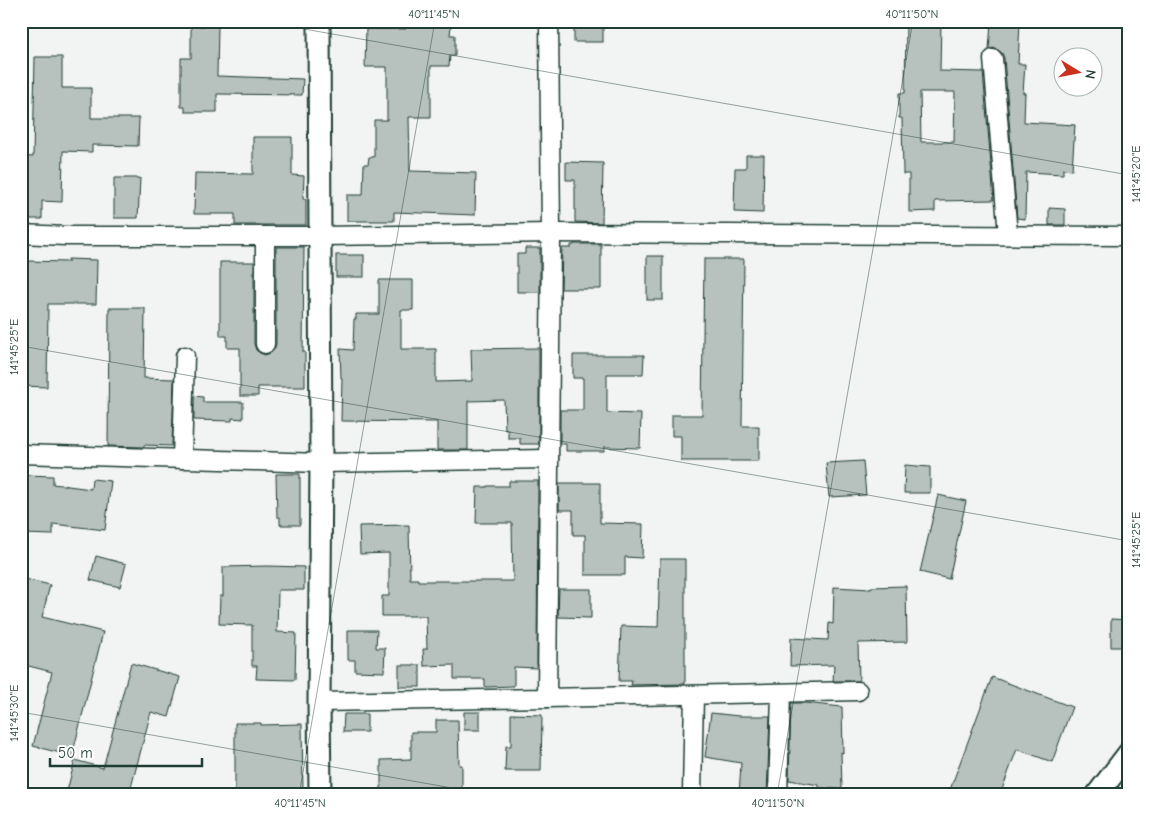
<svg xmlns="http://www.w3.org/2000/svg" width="1150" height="816" font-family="'Comic Neue',sans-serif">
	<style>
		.building { fill: #b7c1bd; stroke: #1f3d34; fill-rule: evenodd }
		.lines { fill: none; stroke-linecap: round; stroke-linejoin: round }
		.minor-casing { stroke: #1f3d34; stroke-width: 21 }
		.tertiary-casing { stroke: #1f3d34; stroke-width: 25 }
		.minor { stroke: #fff; stroke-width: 18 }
		.tertiary { stroke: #fff; stroke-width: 21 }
		.ticks { fill: none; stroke: #1f3d34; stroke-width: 1; stroke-opacity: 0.45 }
		.neatline { fill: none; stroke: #1f3d34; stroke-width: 2 }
		.ticks-label { font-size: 12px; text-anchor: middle; fill: #1f3d34 }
	</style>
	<rect width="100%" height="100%" fill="#f2f3f3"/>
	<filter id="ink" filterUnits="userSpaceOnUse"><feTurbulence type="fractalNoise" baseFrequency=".02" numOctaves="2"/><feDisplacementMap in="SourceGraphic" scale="10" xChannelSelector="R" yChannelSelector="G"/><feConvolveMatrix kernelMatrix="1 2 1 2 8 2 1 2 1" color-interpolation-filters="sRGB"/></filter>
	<g filter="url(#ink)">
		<g class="building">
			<polygon points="406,21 427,21 427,25 451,25 450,35 455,35 455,56 450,56 449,66 431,66 431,117 409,117 410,171 476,173 475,215 394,212 394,221 347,221 347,195 363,195 364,164 368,164 369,157 374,157 374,120 387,120 387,67 365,67 366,29 406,29"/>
			<rect x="574" y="21" width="29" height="21"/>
			<path d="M906,21H941L940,71L983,72L994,200L935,201V211L909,212V174H903L902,118H899V93H905ZM920,92H955L954,142H921Z"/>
			<polygon points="994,21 1020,21 1018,64 1025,64 1023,93 1025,93 1024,122 1075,125 1072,170 1063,169 1063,174 1026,172 1025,219 1017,218 1004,58 1002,53 998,50 993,48 989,49 991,23 993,23"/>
			<polygon points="191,26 218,26 217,76 303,79 302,95 217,94 217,112 185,112 185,107 181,107 181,58 191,58"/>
			<polygon points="35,57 62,57 62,88 91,88 91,118 139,118 138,146 92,145 92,152 63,151 62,202 42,201 42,219 21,219 21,156 33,157"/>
			<polygon points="253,137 292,137 292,175 304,176 303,199 306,199 306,225 235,225 235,214 194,214 195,173 253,174"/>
			<polygon points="746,155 764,155 763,213 734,212 735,168 746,168"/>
			<polygon points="566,162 603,163 602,223 575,222 575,180 566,180"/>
			<polygon points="114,178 140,178 138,218 114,218"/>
			<polygon points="1049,208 1065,209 1065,225 1049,225"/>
			<polygon points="574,244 601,244 601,289 561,289 562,248 571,248 571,245 574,245"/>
			<polygon points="276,247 304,247 303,352 305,352 305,387 258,387 258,396 240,396 240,348 227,348 227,336 220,336 220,262 254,262 254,344 256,350 260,353 265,355 270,353 274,350 276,344"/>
			<polygon points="525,248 540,248 540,292 517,292 517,254 525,254"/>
			<rect x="336" y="255" width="28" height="22"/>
			<rect x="647" y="256" width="16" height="44"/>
			<polygon points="68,259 97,260 96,304 48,304 47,387 21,386 21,313 22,313 23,280 26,280 26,261 68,262"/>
			<polygon points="704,259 744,259 742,426 759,426 759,461 681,461 681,436 672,436 672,415 702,415"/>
			<polygon points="379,280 413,280 413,310 401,310 401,349 436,349 436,382 472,381 471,349 539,348 539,444 520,444 520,438 508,438 508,430 505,430 504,400 468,401 468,450 437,450 437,422 341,421 342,378 341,378 340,349 353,350 354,319 356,319 356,314 379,314"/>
			<polygon points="109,308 145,308 144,378 174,379 172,446 144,445 144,447 108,446"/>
			<polygon points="573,355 644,355 643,374 607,374 607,413 641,414 640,448 604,447 604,451 566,451 566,444 560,444 560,410 583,410 583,378 573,378"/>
			<polygon points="194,396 203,397 203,402 243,402 243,419 232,418 232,421 194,420"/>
			<polygon points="863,461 866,495 829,497 826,463"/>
			<polygon points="905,465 930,467 930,493 904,493"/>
			<polygon points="276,474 300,474 300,525 280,525 280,517 277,517"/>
			<polygon points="26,475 53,476 53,484 91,489 92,479 111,481 105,530 53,524 53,535 22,534 24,487 26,487"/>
			<polygon points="509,481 538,481 537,668 514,667 514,686 485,687 485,679 454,679 454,665 424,666 423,649 427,649 426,616 382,616 382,596 389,596 389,553 360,554 359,526 409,525 410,579 418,579 418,581 513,581 512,523 476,523 477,487 487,487 487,486 509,486"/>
			<polygon points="559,483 600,483 600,523 643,524 642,558 625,557 625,575 585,575 585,535 573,535 573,510 559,510"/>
			<polygon points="938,495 966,501 949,579 920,572"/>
			<polygon points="96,556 126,564 120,587 90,580"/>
			<polygon points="660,559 685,559 685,684 631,685 632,681 619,681 621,626 658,627"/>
			<polygon points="268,566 304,567 304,590 278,590 277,632 296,633 295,680 256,679 257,666 252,666 252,625 219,624 220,596 223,596 223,567"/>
			<polygon points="21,578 50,585 42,617 103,632 72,756 33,746 52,672 21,664"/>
			<polygon points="906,586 907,642 858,643 859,681 833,681 834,665 790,666 791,638 828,640 829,623 833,624 834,587 871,589 871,587"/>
			<polygon points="559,589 591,589 591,618 558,617"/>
			<polygon points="1111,619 1129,620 1129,647 1111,647"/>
			<polygon points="348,630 377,630 376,648 385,648 384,672 355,671 355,660 348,660"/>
			<polygon points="131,663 180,677 169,717 151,712 129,795 66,795 75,760 103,768"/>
			<rect x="399" y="665" width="21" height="22"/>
			<polygon points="992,677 1072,707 1052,762 1017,749 1000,795 948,795"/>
			<polygon points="791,703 805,703 842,707 843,753 841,752 842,789 819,788 819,785 789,780"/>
			<rect x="464" y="712" width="16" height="18"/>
			<polygon points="711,713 739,716 770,716 767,795 739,795 741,763 705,757"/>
			<polygon points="344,714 367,714 367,732 343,732"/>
			<polygon points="511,714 542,715 541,771 505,771 506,746 511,746"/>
			<polygon points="436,720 458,720 459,765 462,765 462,795 381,795 381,760 411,759 411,732 436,732"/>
			<polygon points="235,723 261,723 261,725 302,724 303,791 285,791 285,795 235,795"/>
		</g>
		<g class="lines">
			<defs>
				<g id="minor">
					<polyline points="993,59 1008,235"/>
					<polyline points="21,234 66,236 320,236 551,233 1129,236"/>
					<polyline points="265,236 265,344"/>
					<polyline points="21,454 321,463 549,459"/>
					<polyline points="182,459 185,356"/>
					<polyline points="547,698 858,691"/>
					<polyline points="319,702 547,698 551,233 549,21"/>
					<polyline points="692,793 694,695"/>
					<polyline points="778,795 781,693"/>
				</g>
				<g id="tertiary">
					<polyline points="319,21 321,463 319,702 320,795"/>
					<polyline points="1097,795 1129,753"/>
				</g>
			</defs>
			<use href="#minor" class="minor-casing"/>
			<use href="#tertiary" class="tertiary-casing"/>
			<use href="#minor" class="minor"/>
			<use href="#tertiary" class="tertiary"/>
		</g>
	</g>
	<path class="ticks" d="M259,21L1129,175M21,346L1129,541M21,712L492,795M299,795L435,21M777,795L913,21"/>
	<rect width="1150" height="816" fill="none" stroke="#fff" stroke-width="55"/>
	<g transform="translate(1078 72) rotate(100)"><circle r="24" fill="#ffffff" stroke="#a5b1ae"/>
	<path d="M0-4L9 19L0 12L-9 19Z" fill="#c8321e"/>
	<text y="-8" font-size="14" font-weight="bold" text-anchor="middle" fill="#1f3d34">N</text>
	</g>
	<path d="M50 758v8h152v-8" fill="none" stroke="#1f3d34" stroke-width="2.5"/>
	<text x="58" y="758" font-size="15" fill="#1f3d34" stroke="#ffffff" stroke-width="4" paint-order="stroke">50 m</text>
	<rect x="28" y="28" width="1094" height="760" class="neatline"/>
	<g class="ticks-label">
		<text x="434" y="18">40°11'45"N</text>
		<text x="912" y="18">40°11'50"N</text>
		<text transform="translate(1136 174) rotate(-90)" y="4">141°45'20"E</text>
		<text transform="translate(14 347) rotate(-90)" y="4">141°45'25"E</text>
		<text transform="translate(1136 540) rotate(-90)" y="4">141°45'25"E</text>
		<text transform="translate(14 713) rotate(-90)" y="4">141°45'30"E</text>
		<text x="300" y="807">40°11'45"N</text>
		<text x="778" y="807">40°11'50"N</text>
	</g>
</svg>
